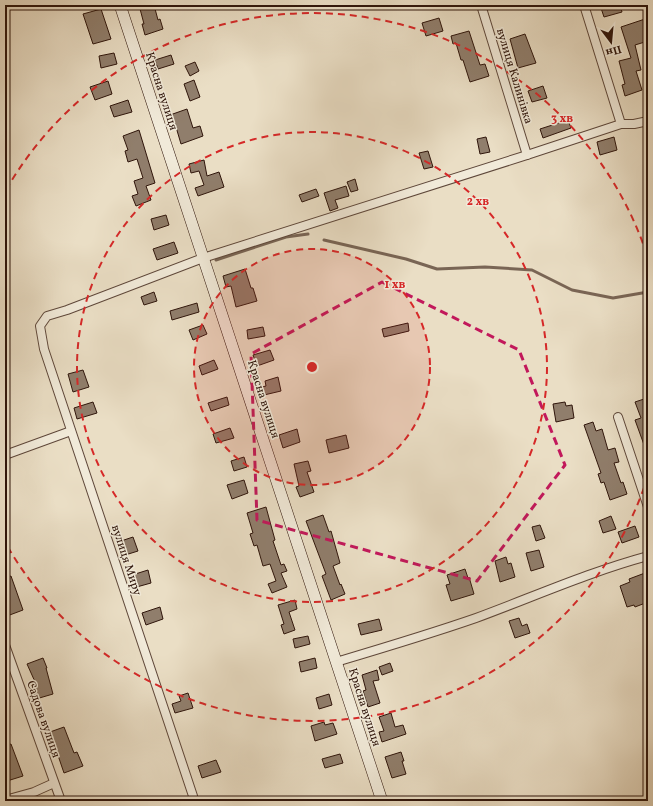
<svg xmlns="http://www.w3.org/2000/svg" width="653" height="806" font-family="Vollkorn,serif">
	<style>
		.lines { fill: none; stroke-linecap: round; stroke-linejoin: round }
		.stream { stroke: #796555; stroke-width: 3 }
		.building { fill: #907e6c; stroke: #2f150b }
		.street-casing { stroke: #5e473a; stroke-width: 10 }
		.secondary-casing { stroke: #2f150b; stroke-width: 12 }
		.street { stroke: #f1ead9; stroke-width: 8 }
		.secondary { stroke: #f1ead9; stroke-width: 11 }
		.marked { fill: none; stroke: #c2185b; stroke-width: 3; stroke-dasharray: 8 5; stroke-linejoin: round }
		.ring { fill: none; stroke: #d62828; stroke-width: 2; stroke-dasharray: 7 5 }
		.labels { text-anchor: middle; stroke-width: 3; stroke-linejoin: round; paint-order: stroke }
		.street-label { font-size: 12px; fill: #2f150b; stroke: #f1ead9 }
		.centre { fill: #d62828; stroke: #f1ead9; stroke-width: 2 }
		.ring-label { font-size: 12px; text-anchor: middle; font-weight: bold; fill: #d62828; stroke: #f1ead9; stroke-width: 3; stroke-linejoin: round; paint-order: stroke }
	</style>
	<rect width="100%" height="100%" fill="#eadec5"/>
	<filter id="stains"><feTurbulence type="fractalNoise" baseFrequency=".005" numOctaves="4"/><feColorMatrix values="0 0 0 0 .2 0 0 0 0 .09 0 0 0 0 .02 0 0 0 .5 -.17"/></filter>
	<radialGradient id="worn" r=".72"><stop offset=".6" stop-color="#630" stop-opacity="0"/><stop offset="1" stop-color="#630" stop-opacity=".3"/></radialGradient>
	<g class="lines">
		<g class="stream">
			<polyline points="324,240 406,259 437,269 485,267 532,270 572,290 613,298 648,292"/>
			<polyline points="216,260 286,237 308,234"/>
		</g>
	</g>
	<g class="building">
		<polygon points="139,5 154,5 158,20 160,19 163,29 145,35 142,24 144,24"/>
		<polygon points="611,5 620,5 622,12 604,17 601,8"/>
		<polygon points="101,9 111,39 93,44 83,14"/>
		<polygon points="439,18 443,31 426,36 422,23"/>
		<polygon points="648,18 648,41 635,45 641,70 636,71 642,90 625,96 622,85 625,84 619,61 631,58 621,27"/>
		<polygon points="469,31 480,65 485,64 489,76 470,82 463,60 461,60 456,43 453,44 451,36"/>
		<polygon points="525,34 536,63 518,68 510,39"/>
		<polygon points="114,53 117,64 101,68 99,56"/>
		<polygon points="171,55 174,64 158,69 155,60"/>
		<polygon points="195,62 199,71 190,76 185,66"/>
		<polygon points="194,80 200,97 190,101 184,84"/>
		<polygon points="108,81 112,94 95,100 90,87"/>
		<polygon points="543,86 547,98 532,102 528,91"/>
		<polygon points="128,100 132,112 114,117 110,106"/>
		<polygon points="187,109 193,128 200,126 203,136 181,144 176,127 174,127 170,115"/>
		<polygon points="568,120 571,128 543,138 540,129"/>
		<polygon points="139,130 155,183 146,186 151,200 136,206 132,196 138,194 134,181 143,178 137,159 128,162 125,151 128,150 123,136"/>
		<polygon points="486,137 490,152 480,154 477,139"/>
		<polygon points="614,137 617,150 600,155 597,142"/>
		<polygon points="428,151 433,167 424,169 419,153"/>
		<polygon points="204,160 207,176 219,172 224,187 198,196 195,188 204,185 199,171 191,173 189,164"/>
		<polygon points="355,179 358,190 351,192 347,182"/>
		<polygon points="346,186 349,196 335,200 338,208 330,211 324,193"/>
		<polygon points="316,189 319,196 302,202 299,195"/>
		<polygon points="166,215 169,225 154,230 151,219"/>
		<polygon points="174,242 178,253 157,260 153,249"/>
		<polygon points="245,269 251,288 253,288 257,301 236,307 231,286 226,287 223,276"/>
		<polygon points="154,292 157,301 144,305 141,297"/>
		<polygon points="197,303 199,312 172,320 170,311"/>
		<polygon points="408,323 409,331 384,337 382,329"/>
		<polygon points="203,325 207,334 193,340 189,330"/>
		<polygon points="263,327 265,336 248,339 247,330"/>
		<polygon points="270,350 274,360 257,366 253,355"/>
		<polygon points="214,360 218,369 202,375 199,366"/>
		<polygon points="83,370 89,387 73,392 68,374"/>
		<polygon points="278,377 281,391 264,395 262,387 266,386 265,381"/>
		<polygon points="227,397 229,405 211,411 208,403"/>
		<polygon points="644,399 648,410 648,452 647,453 635,420 641,418 635,402"/>
		<polygon points="93,402 97,413 77,419 74,408"/>
		<polygon points="565,402 566,406 572,405 574,418 556,422 553,404"/>
		<polygon points="593,422 596,431 602,429 608,450 615,448 619,462 614,463 621,483 623,482 627,494 610,500 604,482 601,483 598,474 601,473 584,425"/>
		<polygon points="230,428 234,438 216,443 213,434"/>
		<polygon points="297,429 300,442 283,448 279,435"/>
		<polygon points="346,435 349,448 329,453 326,440"/>
		<polygon points="244,457 247,467 234,471 231,461"/>
		<polygon points="308,461 311,471 307,472 314,492 300,497 296,487 299,486 294,464"/>
		<polygon points="244,480 248,493 232,499 227,485"/>
		<polygon points="266,507 275,540 273,541 281,565 284,564 287,571 281,573 287,587 272,593 268,584 276,581 270,564 263,566 257,545 254,546 250,534 253,533 247,513"/>
		<polygon points="323,515 329,532 331,531 340,563 333,566 340,585 341,584 345,594 331,600 322,576 326,574 306,521"/>
		<polygon points="611,516 616,529 603,533 599,521"/>
		<polygon points="540,525 545,538 536,541 532,527"/>
		<polygon points="635,526 639,537 622,543 618,532"/>
		<polygon points="133,537 138,551 122,556 118,542"/>
		<polygon points="539,550 544,567 531,571 526,553"/>
		<polygon points="506,557 508,564 511,563 515,577 500,582 495,561"/>
		<polygon points="465,569 468,578 469,577 474,594 451,601 446,585 450,584 447,575"/>
		<polygon points="148,570 151,583 133,588 129,576"/>
		<polygon points="645,573 648,583 648,588 645,588 648,597 648,602 635,607 634,605 627,607 620,586 630,582 629,579"/>
		<polygon points="11,576 23,610 7,616 5,610 5,578"/>
		<polygon points="295,600 297,609 289,612 295,630 284,634 281,625 284,624 278,605"/>
		<polygon points="160,607 163,619 146,625 142,613"/>
		<polygon points="519,618 522,626 527,624 530,633 515,638 509,621"/>
		<polygon points="379,619 382,630 361,635 358,624"/>
		<polygon points="308,636 310,644 295,648 293,639"/>
		<polygon points="43,658 47,668 46,668 53,694 36,699 32,685 36,684 27,664"/>
		<polygon points="315,658 317,668 301,672 299,662"/>
		<polygon points="390,663 393,671 382,675 379,667"/>
		<polygon points="377,670 379,680 373,681 380,703 368,707 363,691 366,690 362,675"/>
		<polygon points="188,693 193,708 175,713 172,704 181,701 179,696"/>
		<polygon points="329,694 332,705 319,709 316,698"/>
		<polygon points="391,713 395,727 403,725 406,734 382,742 379,732 384,731 379,717"/>
		<polygon points="324,722 325,725 333,723 337,734 315,741 311,726"/>
		<polygon points="64,727 74,753 77,752 83,766 64,773 50,732"/>
		<polygon points="11,744 23,776 7,781 5,776 5,746"/>
		<polygon points="401,752 404,761 402,761 406,774 392,778 385,757"/>
		<polygon points="340,754 343,763 325,768 322,759"/>
		<polygon points="216,760 221,772 202,778 198,766"/>
	</g>
	<g class="lines">
		<defs>
			<g id="street">
				<polyline points="481,5 527,155"/>
				<polyline points="584,5 621,124"/>
				<polyline points="618,417 648,507"/>
				<polyline points="5,455 71,431"/>
				<polyline points="5,645 61,801"/>
				<path d="M336,662C383,648 430,634 476,618C533,597 589,572 648,556"/>
				<polyline points="5,800 34,792 54,783"/>
				<polyline points="191,801 193,796 44,349 40,326 47,316 67,310 203,258 527,155 621,124 634,124 648,121"/>
			</g>
			<polyline id="secondary" points="120,5 382,801"/>
		</defs>
		<use href="#street" class="street-casing"/>
		<use href="#secondary" class="secondary-casing"/>
		<use href="#street" class="street"/>
		<use href="#secondary" class="secondary"/>
	</g>
	<path class="marked" d="M382,282L519,350L565,465L477,581L257,520L251,354Z"/>
	<circle cx="312" cy="367" r="118" fill="#d62828" fill-opacity=".12"/>
	<g class="ring">
		<circle cx="312" cy="367" r="118"/>
		<circle cx="312" cy="367" r="235"/>
		<path d="M648 476A353 353 0 0 1 6 544M6 190A353 353 0 0 1 648 258"/>
	</g>
	<g class="labels">
		<g class="street-label">
			<text transform="translate(515 76) rotate(73)" y="4">вулиця Калинівка</text>
			<text transform="translate(162 91) rotate(72)" y="4">Красна вулиця</text>
			<text transform="translate(264 399) rotate(72)" y="4">Красна вулиця</text>
			<text transform="translate(127 560) rotate(72)" y="4">вулиця Миру</text>
			<text transform="translate(365 707) rotate(72)" y="4">Красна вулиця</text>
			<text transform="translate(44 719) rotate(71)" y="4">Садова вулиця</text>
		</g>
	</g>
	<circle cx="312" cy="367" r="6" class="centre"/>
	<g class="ring-label">
		<text x="562" y="122">3 хв</text>
		<text x="478" y="205">2 хв</text>
		<text x="395" y="288">1 хв</text>
	</g>
	<rect width="653" height="806" fill="none" stroke="#eadec5" stroke-width="20"/>
	<rect x="6" y="6" width="641" height="794" fill="none" stroke="#2f150b" stroke-width="2"/>
	<rect x="10" y="10" width="633" height="786" fill="none" stroke="#2f150b"/>
	<g transform="translate(611 42) rotate(164)" stroke="#f1ead9" stroke-width="3" paint-order="stroke">
	<path d="M0-3L7 15L0 10L-7 15Z" fill="#2f150b"/>
	<text y="-6" font-size="11" font-weight="bold" text-anchor="middle" fill="#2f150b">Пн</text>
	</g>
	<rect width="100%" height="100%" filter="url(#stains)"/>
	<rect width="100%" height="100%" fill="url(#worn)"/>
</svg>
